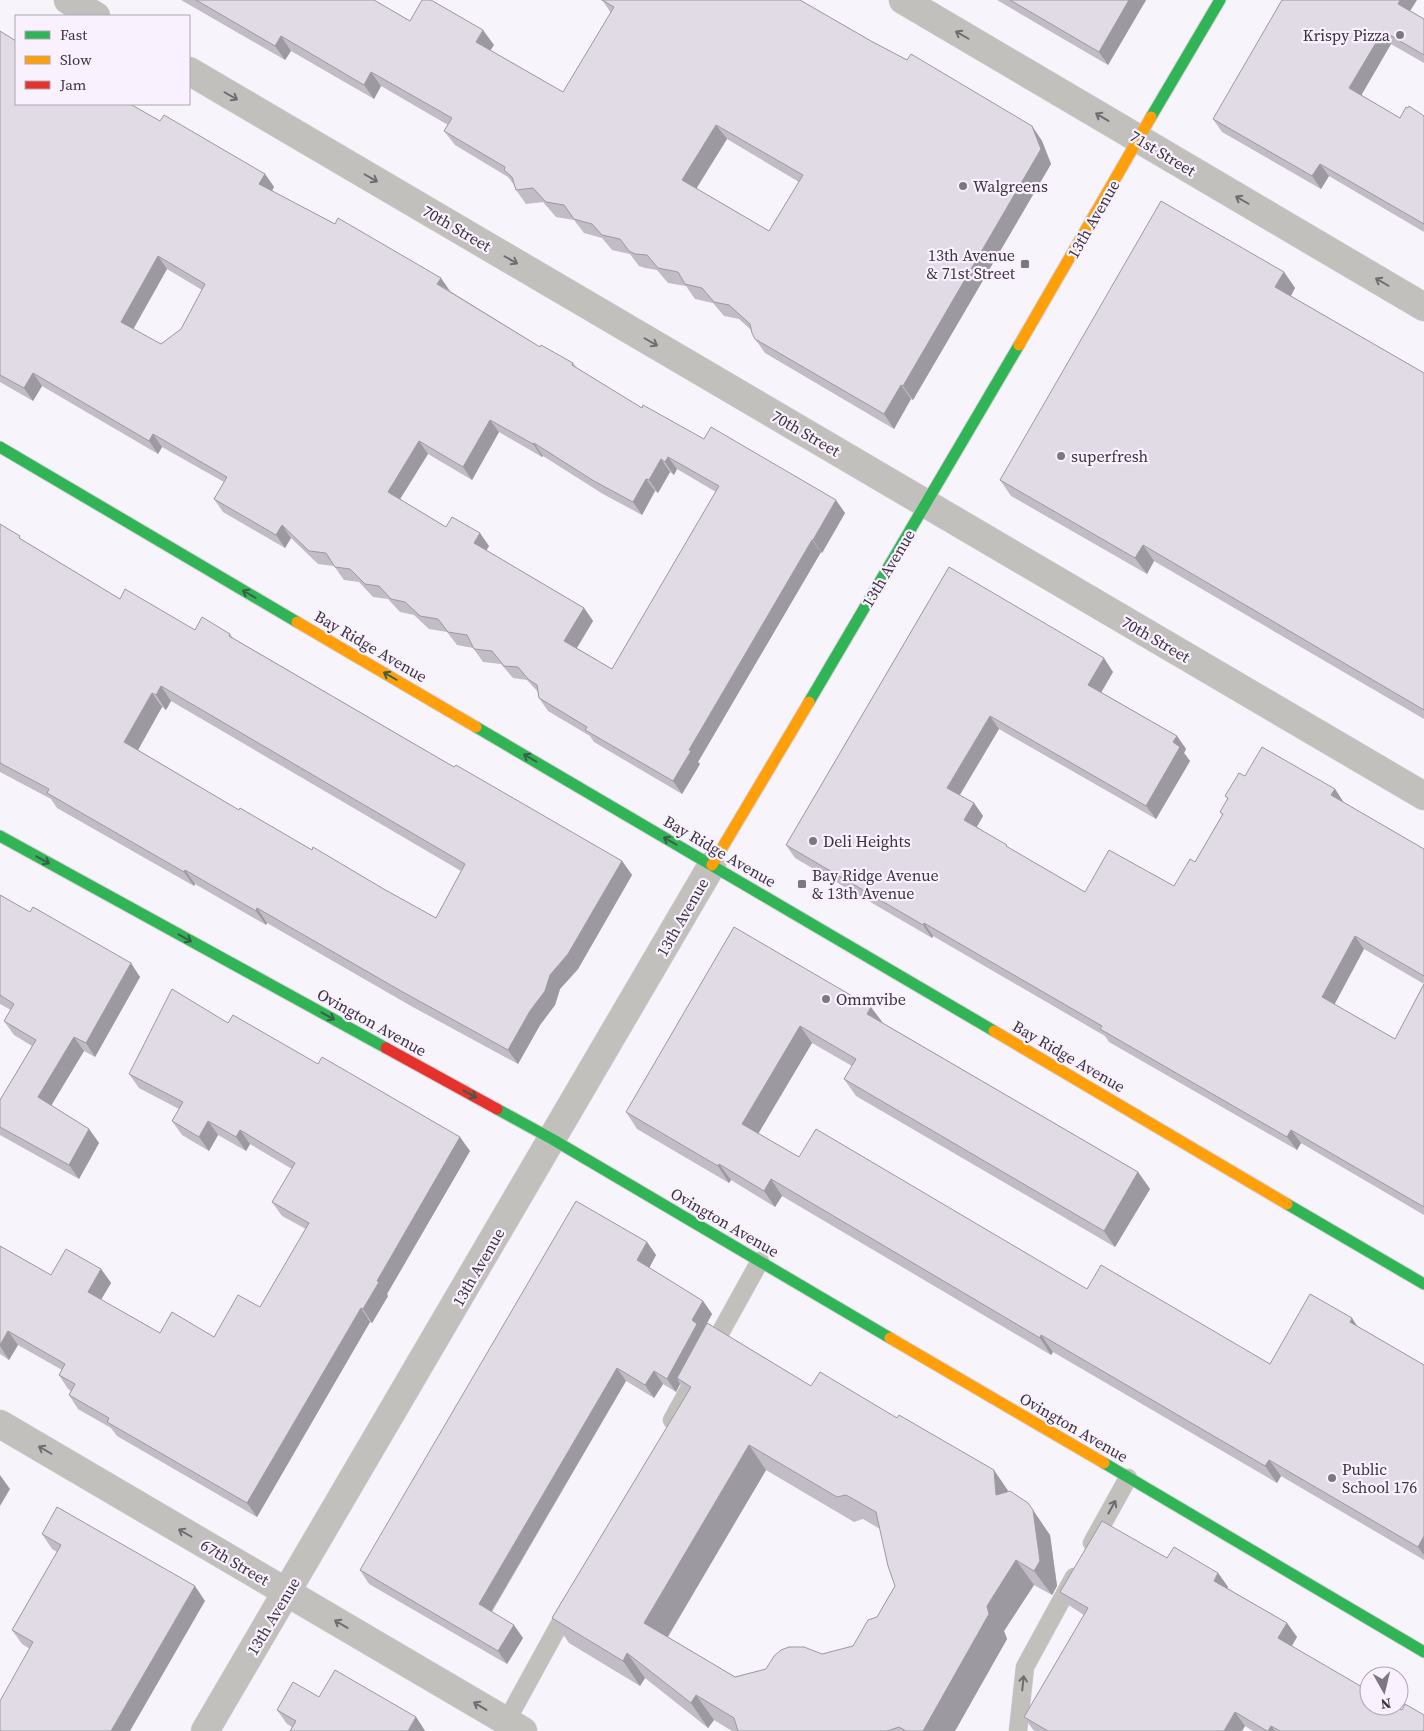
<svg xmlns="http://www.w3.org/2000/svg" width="1424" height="1731" font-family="'Source Serif 4',serif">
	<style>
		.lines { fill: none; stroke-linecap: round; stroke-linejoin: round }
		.lane-casing { stroke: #d6d2d8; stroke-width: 19 }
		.street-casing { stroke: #d6d2d8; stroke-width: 29 }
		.fast-casing { stroke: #d6d2d8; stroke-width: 13 }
		.slow-casing { stroke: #d6d2d8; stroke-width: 13 }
		.jam-casing { stroke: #d6d2d8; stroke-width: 13 }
		.lane { stroke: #c2c0bd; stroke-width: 18 }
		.street { stroke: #c2c0bd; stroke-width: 28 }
		.fast { stroke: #30b455; stroke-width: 11 }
		.slow { stroke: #ff9f0a; stroke-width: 11 }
		.jam { stroke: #e5322d; stroke-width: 11 }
		.wall { fill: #c1bcc5; fill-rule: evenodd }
		.shaded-wall { fill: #9d99a0 }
		.building { fill: #e0dbe5; stroke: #9d99a0; fill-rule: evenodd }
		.oneway { stroke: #716b71 }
		.oneway2 { stroke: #376047 }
		.poi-dot { fill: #7d7781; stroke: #f9f1fe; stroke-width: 2 }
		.labels { text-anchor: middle; stroke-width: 4.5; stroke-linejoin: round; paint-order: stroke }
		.poi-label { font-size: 16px; fill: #3b333f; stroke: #f9f1fe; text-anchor: start }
		.street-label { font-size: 16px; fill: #3b333f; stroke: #f9f1fe }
	</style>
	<rect width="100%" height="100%" fill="#f8f4fb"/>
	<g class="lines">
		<defs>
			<g id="lane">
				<polyline points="672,1420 760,1261"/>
				<polyline points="1092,1543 1128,1478"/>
				<polyline points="506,1722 569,1607"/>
				<polyline points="1018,1731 1025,1667 1074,1577"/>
			</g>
			<g id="street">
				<polyline points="68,0 96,16"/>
				<polyline points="903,0 1424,307"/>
				<polyline points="189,71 1424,796"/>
				<polyline points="0,1424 523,1731"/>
				<polyline points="205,1731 712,865"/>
			</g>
			<g id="fast">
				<polyline points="1151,117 1220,0"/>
				<polyline points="0,447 297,622"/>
				<polyline points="809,702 1019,345"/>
				<polyline points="476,727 994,1031"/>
				<polyline points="0,836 386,1048"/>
				<polyline points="497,1109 552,1139 890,1338"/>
				<polyline points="1287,1204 1424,1284"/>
				<polyline points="1104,1463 1424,1652"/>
			</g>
			<g id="slow">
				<polyline points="1019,345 1151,117"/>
				<polyline points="297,622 476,727"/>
				<polyline points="712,865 809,702"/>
				<polyline points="994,1031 1287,1204"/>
				<polyline points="890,1338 1104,1463"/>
			</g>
			<polyline id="jam" points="386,1048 497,1109"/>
		</defs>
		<use href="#lane" class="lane-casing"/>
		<use href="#street" class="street-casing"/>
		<use href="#fast" class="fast-casing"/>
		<use href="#slow" class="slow-casing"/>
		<use href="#jam" class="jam-casing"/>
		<use href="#lane" class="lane"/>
		<use href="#street" class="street"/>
		<use href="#fast" class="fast"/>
		<use href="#slow" class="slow"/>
		<use href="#jam" class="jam"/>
	</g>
	<g class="wall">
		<path d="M181,0H374L410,21L494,45L490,50L563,92L611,13L603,1L600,0H800L871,41L1032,126L1042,141L1051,164L913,400L911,399L894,429L765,353L755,339L751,330L739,319L724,316L713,303L695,299L686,286L668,283L657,270L645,268L639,266L630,254L612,250L602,238L584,233L574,220L556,217L543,202L526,204L516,190L515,186L508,177L455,145L444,131L448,125L381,86L374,99L291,51L285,60ZM727,139L799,182L769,231L696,188Z"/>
		<polygon points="997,0 1146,0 1108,65"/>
		<polygon points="1411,11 1424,19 1424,63 1391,44 1361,95 1400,118 1424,116 1424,232 1329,176 1321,189 1222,132 1213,119"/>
		<path d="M0,31L16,104L160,121L265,174L274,187L272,191L450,291L540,347L573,363L577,368L642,408L704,439L845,513L822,553L821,552L698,762L700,764L682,794L594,742L590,736L548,711L539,698L538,692L527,680L513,678L501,664L483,662L473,648L457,645L447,632L429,629L414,615L400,612L388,599L373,597L359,582L344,580L334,566L318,564L291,538L285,548L223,512L214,499L224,482L162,447L158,454L42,386L33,401L0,382ZM167,269L202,290L181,329L161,344L133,329ZM499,432L542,457L543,456L603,494L642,515L655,491L658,493L670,472L674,475L677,469L716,492L612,669L577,648L593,621L584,608L486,550L489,546L446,527L400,499L428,454L472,480Z"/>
		<polygon points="1284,272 1295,288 1291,296 1424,373 1424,719 1154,561 1147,574 1011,496 1000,480"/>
		<path d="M0,524L24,541L120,599L195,630L230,634L233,638L454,767L622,861L632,875L578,969L560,989L555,1005L540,1025L518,1064L411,1006L267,923L266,925L195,884L194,886L57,808L51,799L0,772ZM171,701L461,871L436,918L239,810L138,750L162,707L166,710Z"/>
		<polygon points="949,567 1113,672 1101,692 1177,736 1186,749 1184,753 1190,761 1156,819 999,729 960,795 974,803 983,816 977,827 1010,849 1085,892 1174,886 1195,862 1222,815 1220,812 1228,799 1225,796 1245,776 1335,789 1344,803 1424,849 1424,984 1364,949 1334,1004 1395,1039 1424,984 1424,1215 1301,1143 1297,1150 1109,1042 1105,1036 933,936 932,938 795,858 786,845"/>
		<polygon points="0,895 140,977 95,1057 84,1051 51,1105 89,1129 99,1143 79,1179 0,1135 0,1100 32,1046 14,1035 4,1021 11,1010 0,1004"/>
		<polygon points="734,927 883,1023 1138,1172 1150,1189 1115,1247 856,1096 844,1079 852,1066 812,1043 758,1133 799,1157 1087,1289 1270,1364 1357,1326 1424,1365 1424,1560 1281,1476 1277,1483 1053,1352 1051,1355 782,1196 775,1207 731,1180 729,1183 637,1129 626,1112"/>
		<polygon points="228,1023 470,1151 387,1294 388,1296 372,1323 370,1322 257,1517 117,1436 111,1428 78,1409 69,1395 71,1391 68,1389 59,1375 62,1370 18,1345 9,1360 0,1354 0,1246 51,1275 101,1269 111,1283 101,1300 160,1333 214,1337 260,1307 306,1229 282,1216 272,1202 292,1169 250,1144 246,1151 218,1135 209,1151 182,1135 172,1121 179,1109 139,1088 129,1074"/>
		<path d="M647,1242L656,1255L649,1268L703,1301L712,1314L707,1323L811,1386L1009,1492L1050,1535L1057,1586L1052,1595L1034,1585L1004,1631L1007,1639L955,1731H732L714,1720L708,1728L645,1678L640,1686L569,1643L552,1618L687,1394L680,1384L676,1392L663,1384L654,1398L626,1381L492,1612L523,1638L507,1664L369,1584L360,1570ZM766,1470L854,1522L863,1519L880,1529L895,1586L877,1617L853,1646L735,1677L668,1637Z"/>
		<polygon points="42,1534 205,1601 30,1649 22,1644 12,1630 57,1552 52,1549"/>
		<polygon points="1218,1573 1228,1587 1227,1588 1287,1623 1297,1637 1292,1646 1424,1731 1253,1731 1245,1726 1242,1731 1034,1731 1024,1717 1084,1615 1070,1606 1060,1592"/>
		<polygon points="319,1697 416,1717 425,1731 290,1731 292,1727 287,1724 277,1710"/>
	</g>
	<g class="shaded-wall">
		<polygon points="1129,0 1146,0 1108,65 1099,52"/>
		<polygon points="1400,0 1417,0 1407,16 1398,4"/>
		<polygon points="483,30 494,45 486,57 476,42"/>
		<polygon points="1383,31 1391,44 1358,101 1349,88"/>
		<polygon points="281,36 291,51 285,60 275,46"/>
		<polygon points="371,72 381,86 374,99 364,85"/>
		<polygon points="716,125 727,139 693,194 682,180"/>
		<polygon points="1032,126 1042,141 1051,164 913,400 903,386"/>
		<polygon points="1320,164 1329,176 1321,189 1312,176"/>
		<polygon points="265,174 274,187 268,197 259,184"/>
		<polygon points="158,256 167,269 130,335 121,322"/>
		<polygon points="1284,272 1295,288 1287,303 1275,287"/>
		<polygon points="441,278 450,291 437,284"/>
		<polygon points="33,373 42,386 33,401 24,388"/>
		<polygon points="901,385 911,399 894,429 884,414"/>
		<polygon points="490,420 499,432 472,480 463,467"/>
		<polygon points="153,434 162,447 158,454 149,441"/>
		<polygon points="419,441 428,454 397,504 388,492"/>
		<polygon points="534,443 543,456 542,457 533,444"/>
		<polygon points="668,457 677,469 674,475 665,462"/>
		<polygon points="661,459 670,472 658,493 649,480"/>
		<polygon points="646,479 655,491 642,515 633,502"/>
		<polygon points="836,500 845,513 822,553 813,540"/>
		<polygon points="282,525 291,538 285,548 276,535"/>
		<polygon points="480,533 489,546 483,556 474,543"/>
		<polygon points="812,540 821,552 698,762 700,764 682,794 673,781 689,750"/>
		<polygon points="1143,545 1154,561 1147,574 1135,558"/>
		<polygon points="584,608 593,621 573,654 564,641"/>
		<polygon points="1104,658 1113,672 1098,698 1088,685"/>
		<polygon points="161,686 171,701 166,710 156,695"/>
		<polygon points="152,693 162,707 134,757 124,742"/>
		<polygon points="990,716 999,729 956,801 947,788"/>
		<polygon points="1177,736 1186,749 1184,753 1190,761 1156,819 1146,806 1173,742"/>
		<polygon points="1335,789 1344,803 1331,795"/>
		<polygon points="974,803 983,816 973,833 964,820"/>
		<polygon points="622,861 632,875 578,969 560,989 555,1005 540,1025 518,1064 508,1050 550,975"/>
		<polygon points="185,870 195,884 194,886 184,872"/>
		<polygon points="257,908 267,923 266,925 256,911"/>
		<polygon points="924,923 933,936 932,938 923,925"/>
		<polygon points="1355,936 1364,949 1331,1011 1322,997"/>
		<polygon points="131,963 140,977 95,1057 86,1043"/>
		<polygon points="871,1007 883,1023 867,1014"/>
		<polygon points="800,1026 812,1043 754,1141 742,1124"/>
		<polygon points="74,1037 84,1051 48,1111 38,1097"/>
		<polygon points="208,1121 218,1135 209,1151 199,1137"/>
		<polygon points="89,1129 99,1143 79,1179 69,1165"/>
		<polygon points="240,1130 250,1144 246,1151 236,1137"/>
		<polygon points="1291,1130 1301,1143 1297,1150 1287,1137"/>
		<polygon points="460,1137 470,1151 387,1294 388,1296 372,1323 363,1309 377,1281"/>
		<polygon points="719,1164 731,1180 729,1183 718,1166"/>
		<polygon points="1138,1172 1150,1189 1115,1247 1104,1231"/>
		<polygon points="771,1179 782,1196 775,1207 764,1191"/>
		<polygon points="647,1242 656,1255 646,1274 637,1260"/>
		<polygon points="101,1269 111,1283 97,1306 88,1292"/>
		<polygon points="703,1301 712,1314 677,1378 680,1384 676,1392 667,1379 692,1320"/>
		<polygon points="361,1308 370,1322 257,1517 247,1503"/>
		<polygon points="1352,1318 1363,1335 1350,1322"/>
		<polygon points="8,1331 18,1345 9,1360 0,1346 0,1345"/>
		<polygon points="1041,1335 1053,1352 1051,1355 1040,1338"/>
		<polygon points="617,1368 626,1381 488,1617 479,1604"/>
		<polygon points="654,1371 663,1384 654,1398 645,1385"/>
		<polygon points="749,1445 766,1470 661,1648 644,1623"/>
		<polygon points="1269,1460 1281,1476 1277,1483 1265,1466"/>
		<polygon points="994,1470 1011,1495 996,1495"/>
		<polygon points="0,1475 10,1489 0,1506"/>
		<polygon points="1033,1510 1050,1535 1057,1586 1052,1595 1034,1571"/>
		<polygon points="1424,1536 1424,1555 1418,1547"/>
		<polygon points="1016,1560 1034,1585 1004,1631 1007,1639 955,1731 923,1731 987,1606"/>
		<polygon points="1218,1573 1228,1587 1224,1594 1214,1581"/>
		<polygon points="195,1586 205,1601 130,1731 111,1731"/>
		<polygon points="1287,1623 1297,1637 1288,1652 1278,1638"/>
		<polygon points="514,1625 523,1638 507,1664 498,1651"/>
		<polygon points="627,1653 645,1678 640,1686 623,1661"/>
		<polygon points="696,1695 714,1720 708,1728 691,1703"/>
		<polygon points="1235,1712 1245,1726 1242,1731 1224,1731"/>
		<polygon points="416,1717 425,1731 408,1731"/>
		<polygon points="1271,1726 1275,1731 1268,1731"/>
	</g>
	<g class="building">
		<path d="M196,0H374L410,21L422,0H431L483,30L476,42L563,92L614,7L602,0H800L871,41L907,60L911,54L1032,126L1041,149L903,386L901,385L884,414L755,339L752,333L750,324L729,305L714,302L702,288L685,284L678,272L658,268L647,255L635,254L629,251L620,239L602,235L592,224L574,219L564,205L546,202L533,188L516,190L512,177L504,170L505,167L444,131L452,118L371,72L364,85L281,36L275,46ZM716,125L803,175L769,231L682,180Z"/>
		<polygon points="1010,0 1129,0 1099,52"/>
		<polygon points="1282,0 1400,0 1398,4 1424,19 1424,55 1383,31 1349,88 1400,118 1406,107 1408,108 1409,106 1424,116 1424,224 1320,164 1312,176 1213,119"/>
		<path d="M0,31L16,41V104H130L160,121L164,115L265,174L259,184L335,224L338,218L441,278L437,284L540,347L541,345L573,363L572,365L642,408L643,405L704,439L711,427L836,500L813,540H812L689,750L691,751L673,781L585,730L587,727L539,698L537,685L528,679L518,667L504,666L492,651L474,649L467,635L448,632L438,619L420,616L405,602L391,599L379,586L365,584L350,569L335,567L326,553L309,551L282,525L276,535L214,499L227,477L153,434L149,441L33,373L24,388L0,375ZM158,256L205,284L181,329L161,344L121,322ZM490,420L533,444L534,443L594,481L633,502L646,479L649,480L661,459L665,462L668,457L719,486L612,669L564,641L584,608L474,543L480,533L452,517L446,527L388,492L419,441L463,467Z"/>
		<polygon points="1161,201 1284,272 1275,287 1424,373 1424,710 1143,545 1135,558 1000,480"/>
		<path d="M0,524L20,536L19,538L120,599L125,589L195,630L202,617L230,634L229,636L411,742L454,767L456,765L622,861L568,954L550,975L545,991L530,1011L508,1050L401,991L257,908L256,911L185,870L184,872L47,793L49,789L0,763ZM161,686L465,864L436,918L382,888L313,847L312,850L240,808L239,810L124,742L152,693L156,695Z"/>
		<polygon points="949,567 1104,658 1088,685 1177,736 1173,742 1180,747 1146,806 990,716 947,788 974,803 964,820 1007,845 1006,846 1085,892 1109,850 1174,886 1190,859 1195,862 1223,814 1220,812 1228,798 1225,796 1239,773 1245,776 1262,747 1335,789 1331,795 1424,849 1424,976 1355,936 1322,997 1395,1039 1424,984 1424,1207 1291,1130 1287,1137 1100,1029 1102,1026 924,923 923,925 786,845"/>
		<polygon points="0,895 30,912 33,907 131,963 86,1043 74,1037 38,1097 89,1129 69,1165 0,1127 0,1100 36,1040 4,1021 14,1004 0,995"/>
		<polygon points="734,927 871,1007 867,1014 1138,1172 1104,1231 844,1079 856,1059 800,1026 742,1124 799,1157 816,1129 1087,1289 1101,1265 1270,1364 1310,1294 1352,1318 1350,1322 1424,1365 1424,1536 1418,1547 1269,1460 1265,1466 1041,1335 1040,1338 771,1179 764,1191 719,1164 718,1166 626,1112"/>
		<polygon points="172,989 228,1023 233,1015 318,1064 322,1057 460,1137 377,1281 379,1282 363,1309 361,1308 247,1503 107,1422 109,1418 69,1395 75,1384 59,1375 65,1364 8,1331 0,1345 0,1246 51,1275 66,1249 101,1269 88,1292 160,1333 172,1312 214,1337 238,1295 260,1307 309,1223 272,1202 295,1163 240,1130 236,1137 208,1121 199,1137 172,1121 183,1102 129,1074"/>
		<polygon points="576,1201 647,1242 637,1260 703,1301 692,1320 697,1324 667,1379 654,1371 645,1385 617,1368 479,1604 514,1625 498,1651 360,1570"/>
		<path d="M707,1323L811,1386L820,1372L897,1418L899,1415L994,1470L996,1495L1010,1491L1028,1503L1033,1510L1040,1561L1034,1571L1016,1560L987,1606L989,1614L923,1731H906L899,1727L887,1731H738L734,1718L696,1695L691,1703L627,1653L623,1661L552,1618L691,1387L677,1378ZM749,1445L837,1497L846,1495L876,1512L888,1566L895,1586L877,1617L868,1620L853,1646L822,1654L804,1647H789L781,1650L774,1656L766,1669L735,1677L644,1623Z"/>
		<polygon points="57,1507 195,1586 111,1731 0,1731 0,1701 33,1642 12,1630 61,1545 42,1534"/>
		<polygon points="1102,1521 1167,1558 1174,1547 1218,1573 1214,1581 1287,1623 1278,1638 1369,1691 1369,1706 1394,1706 1402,1710 1405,1704 1424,1715 1424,1731 1280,1731 1271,1726 1268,1731 1267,1731 1235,1712 1224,1731 1048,1731 1024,1717 1088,1608 1060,1592"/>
		<polygon points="335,1670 416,1717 408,1731 290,1731 296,1721 277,1710 293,1682 319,1697"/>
	</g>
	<defs><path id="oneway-shaft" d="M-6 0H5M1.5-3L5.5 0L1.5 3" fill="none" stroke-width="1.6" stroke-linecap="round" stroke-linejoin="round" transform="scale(1.25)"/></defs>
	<g class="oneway">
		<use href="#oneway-shaft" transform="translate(962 35) rotate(-150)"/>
		<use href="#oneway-shaft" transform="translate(231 96) rotate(30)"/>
		<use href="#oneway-shaft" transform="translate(1102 117) rotate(-149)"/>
		<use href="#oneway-shaft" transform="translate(371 178) rotate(30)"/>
		<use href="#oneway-shaft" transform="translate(1242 200) rotate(-150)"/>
		<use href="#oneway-shaft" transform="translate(511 260) rotate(30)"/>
		<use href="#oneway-shaft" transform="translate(1382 282) rotate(-150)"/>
		<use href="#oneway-shaft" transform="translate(651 342) rotate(30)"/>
		<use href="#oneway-shaft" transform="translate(45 1450) rotate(-150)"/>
		<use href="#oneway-shaft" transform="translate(1112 1507) rotate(-61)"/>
		<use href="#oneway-shaft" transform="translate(185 1533) rotate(-150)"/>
		<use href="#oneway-shaft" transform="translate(341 1624) rotate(-149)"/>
		<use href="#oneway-shaft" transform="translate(1023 1683) rotate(-84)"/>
		<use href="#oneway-shaft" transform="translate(480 1706) rotate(-149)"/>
	</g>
	<g class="oneway2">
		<use href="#oneway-shaft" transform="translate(249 594) rotate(-150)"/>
		<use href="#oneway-shaft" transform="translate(390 676) rotate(-150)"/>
		<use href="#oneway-shaft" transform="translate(530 758) rotate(-150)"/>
		<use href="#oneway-shaft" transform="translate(670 841) rotate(-150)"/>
		<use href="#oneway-shaft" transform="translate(43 860) rotate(29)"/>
		<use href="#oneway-shaft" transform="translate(185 938) rotate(29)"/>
		<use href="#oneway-shaft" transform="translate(328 1016) rotate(29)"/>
		<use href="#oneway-shaft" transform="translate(470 1094) rotate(29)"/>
	</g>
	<g class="poi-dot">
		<circle cx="1400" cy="35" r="5"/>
		<circle cx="963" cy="186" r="5"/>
		<rect x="1020" y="259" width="10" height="10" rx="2.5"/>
		<circle cx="1061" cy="456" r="5"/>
		<circle cx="813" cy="841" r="5"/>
		<rect x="797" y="879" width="10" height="10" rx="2.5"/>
		<circle cx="826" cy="999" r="5"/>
		<circle cx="1332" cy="1478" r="5"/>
	</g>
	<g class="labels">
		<g class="poi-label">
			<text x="1390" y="41" text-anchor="end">Krispy Pizza</text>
			<text x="973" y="192">Walgreens</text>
			<text x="1015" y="261" text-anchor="end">13th Avenue<tspan x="1015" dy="18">&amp; 71st Street</tspan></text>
			<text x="1071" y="462">superfresh</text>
			<text x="823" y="847">Deli Heights</text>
			<text x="812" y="881">Bay Ridge Avenue<tspan x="812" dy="18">&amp; 13th Avenue</tspan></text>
			<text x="836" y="1005">Ommvibe</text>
			<text x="1342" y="1475">Public<tspan x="1342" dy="18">School 176</tspan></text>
		</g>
		<g class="street-label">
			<text transform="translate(1163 153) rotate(31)" y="6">71st Street</text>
			<text transform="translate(1093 219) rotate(-60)" y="6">13th Avenue</text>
			<text transform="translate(457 228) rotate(30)" y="6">70th Street</text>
			<text transform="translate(806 433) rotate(30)" y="6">70th Street</text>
			<text transform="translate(888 568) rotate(-59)" y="6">13th Avenue</text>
			<text transform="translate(1156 639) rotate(30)" y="6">70th Street</text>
			<text transform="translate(371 646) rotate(30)" y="6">Bay Ridge Avenue</text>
			<text transform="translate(720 851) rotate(30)" y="6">Bay Ridge Avenue</text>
			<text transform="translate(682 917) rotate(-60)" y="6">13th Avenue</text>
			<text transform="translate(372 1022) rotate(29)" y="6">Ovington Avenue</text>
			<text transform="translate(1069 1056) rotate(30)" y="6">Bay Ridge Avenue</text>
			<text transform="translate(725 1222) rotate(30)" y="6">Ovington Avenue</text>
			<text transform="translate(478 1267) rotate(-60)" y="6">13th Avenue</text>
			<text transform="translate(1074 1427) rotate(30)" y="6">Ovington Avenue</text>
			<text transform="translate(235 1562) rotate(30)" y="6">67th Street</text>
			<text transform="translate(273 1616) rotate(-59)" y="6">13th Avenue</text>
		</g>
	</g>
	<rect x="15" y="15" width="175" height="90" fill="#f9f1fe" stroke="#ada5b2"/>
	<rect x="25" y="31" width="25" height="8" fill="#30b455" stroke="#ada5b2"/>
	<text x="60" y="40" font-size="15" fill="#3b333f">Fast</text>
	<rect x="25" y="56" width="25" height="8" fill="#ff9f0a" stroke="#ada5b2"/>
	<text x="60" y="65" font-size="15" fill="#3b333f">Slow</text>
	<rect x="25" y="81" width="25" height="8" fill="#e5322d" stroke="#ada5b2"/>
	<text x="60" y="90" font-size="15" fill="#3b333f">Jam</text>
	<g transform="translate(1384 1691) rotate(172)"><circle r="24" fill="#f9f1fe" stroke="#ada5b2"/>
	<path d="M0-4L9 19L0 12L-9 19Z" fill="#7d7781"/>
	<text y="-8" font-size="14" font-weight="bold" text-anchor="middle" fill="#3b333f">N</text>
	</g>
</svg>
